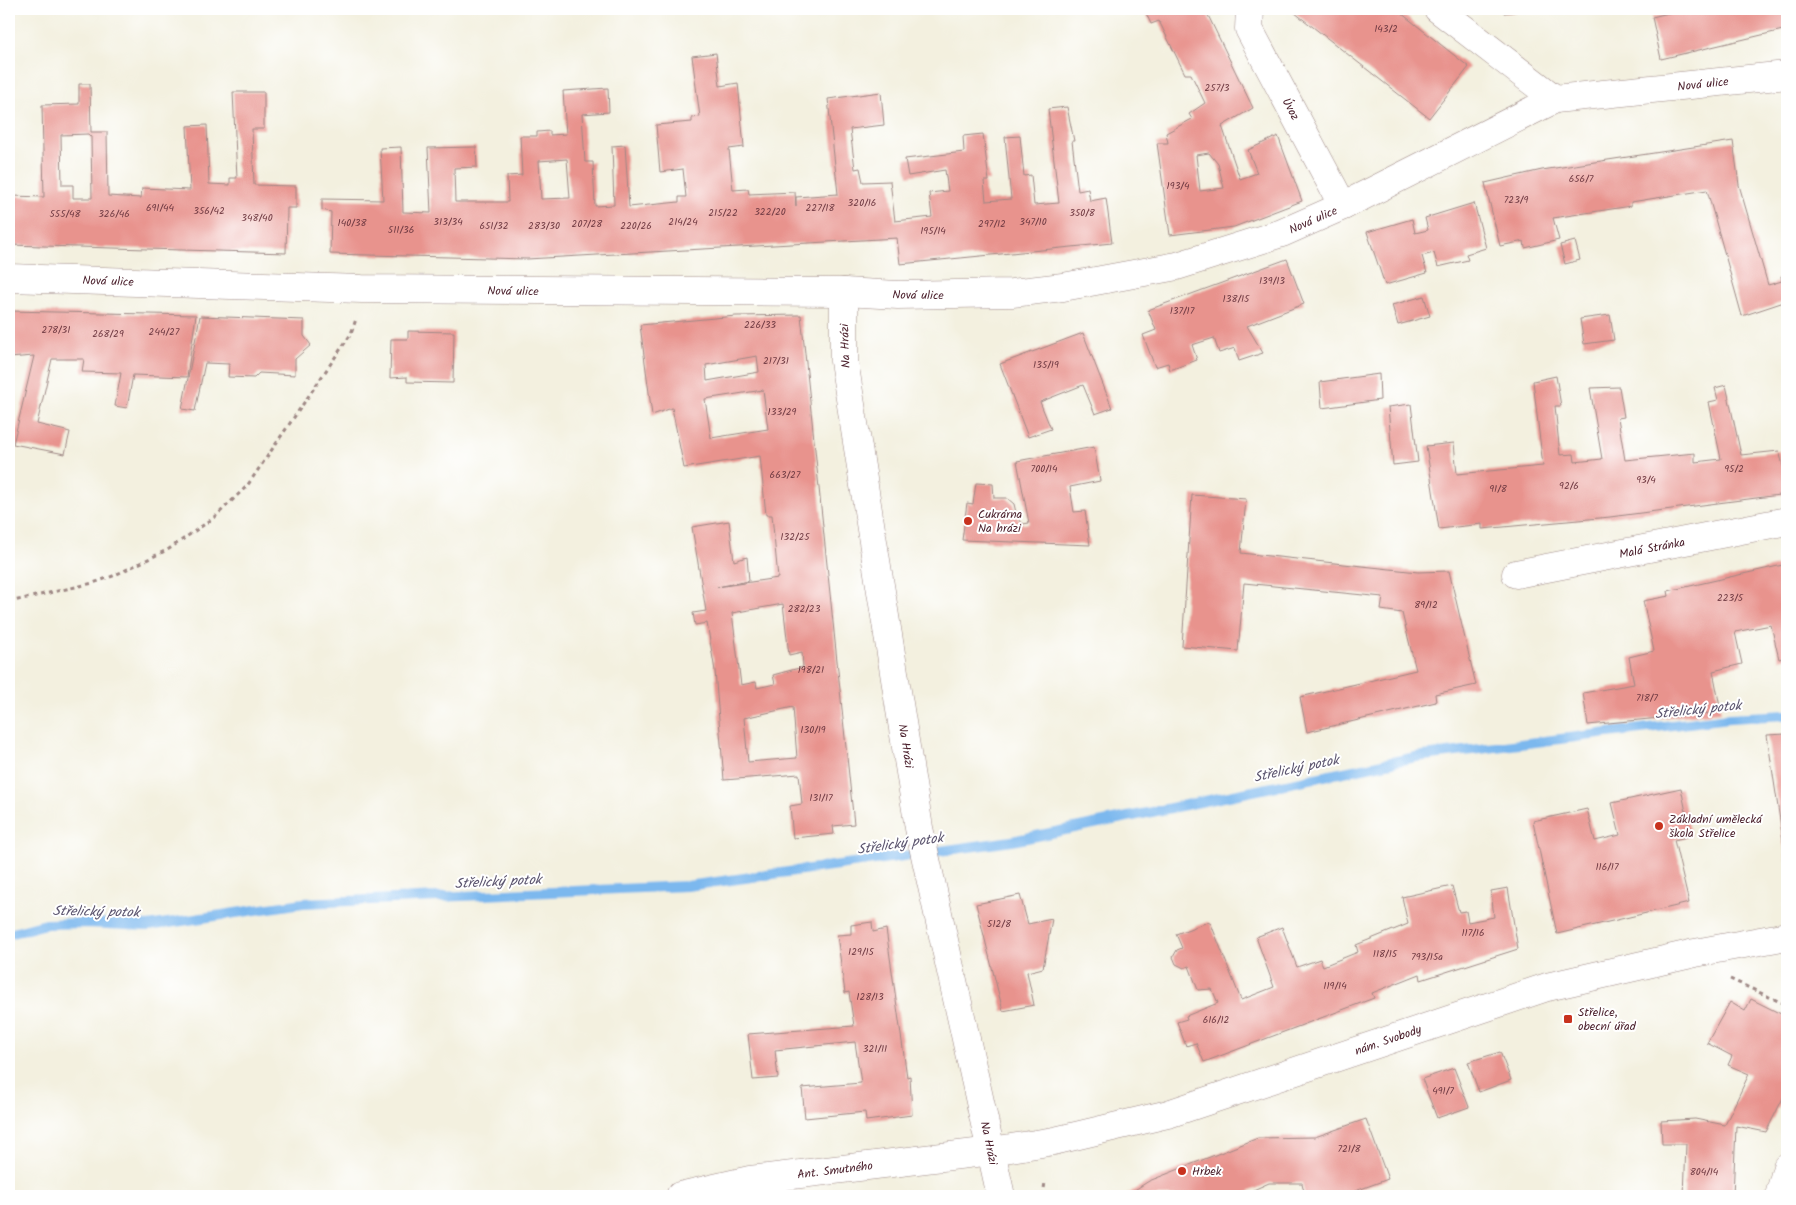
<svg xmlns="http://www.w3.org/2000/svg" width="1796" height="1205" font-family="Kalam,sans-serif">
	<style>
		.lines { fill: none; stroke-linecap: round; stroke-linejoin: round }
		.stream { stroke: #7cb8ee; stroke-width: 10 }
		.building { fill: #e8938d; fill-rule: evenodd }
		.minor-casing { stroke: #9e8885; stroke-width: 29 }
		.tertiary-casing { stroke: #9e8885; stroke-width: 29 }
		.path { stroke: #9e8885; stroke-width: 3; stroke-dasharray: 4 4; stroke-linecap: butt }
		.minor { stroke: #fff; stroke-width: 28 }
		.tertiary { stroke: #fff; stroke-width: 28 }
		.poi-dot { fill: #c8321e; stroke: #fff; stroke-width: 2 }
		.labels { text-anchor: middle; stroke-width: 4; stroke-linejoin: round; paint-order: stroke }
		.number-label { font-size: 10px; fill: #723c44 }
		.street-label { font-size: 12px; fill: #4a1f2b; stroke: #fff }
		.poi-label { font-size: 12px; fill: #4a1f2b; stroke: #fff; text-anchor: start }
		.water-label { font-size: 14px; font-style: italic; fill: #5c556f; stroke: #fff }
	</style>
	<rect width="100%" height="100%" fill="#fff"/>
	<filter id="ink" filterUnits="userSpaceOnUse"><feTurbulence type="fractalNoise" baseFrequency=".02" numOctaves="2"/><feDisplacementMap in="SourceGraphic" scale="10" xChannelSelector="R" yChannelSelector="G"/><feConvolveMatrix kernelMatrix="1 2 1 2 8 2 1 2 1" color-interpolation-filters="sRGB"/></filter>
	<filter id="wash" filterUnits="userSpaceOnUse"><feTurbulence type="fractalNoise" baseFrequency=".0096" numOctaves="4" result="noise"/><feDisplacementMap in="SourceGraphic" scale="20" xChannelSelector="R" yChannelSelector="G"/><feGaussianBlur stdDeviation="1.12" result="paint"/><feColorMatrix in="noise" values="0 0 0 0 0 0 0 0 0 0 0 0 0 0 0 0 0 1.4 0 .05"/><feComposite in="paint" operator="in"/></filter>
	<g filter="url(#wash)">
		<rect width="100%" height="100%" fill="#f3f0df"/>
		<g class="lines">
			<polyline class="stream" points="9,934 46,924 87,923 148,926 303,903 687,886 1012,841 1416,757 1729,718 1787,715"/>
		</g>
		<g id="blocks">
			<g class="building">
				<path d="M1144,9H1205L1253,108L1222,126L1240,179L1257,173L1248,150L1278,136L1302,201L1234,227L1170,235L1157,143H1168L1166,133L1192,119L1189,114L1205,103L1191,74H1185L1159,21L1151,24ZM1209,153L1218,164L1224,188L1200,191L1196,155Z"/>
				<polygon points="1290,9 1396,9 1469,67 1429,118"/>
				<polygon points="1503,9 1528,9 1528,10 1504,13"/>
				<polygon points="1685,9 1787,9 1787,29 1661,59 1652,17"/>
				<path d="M716,53L720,86L738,83L744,147L729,149L733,190L748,189L749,194L795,192L796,207V197L838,194L828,99L881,92L884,125L850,129L855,169L860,168L863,182L890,181L895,221L932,217L929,193L948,191L945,170L908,176L905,159L964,152L963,136L983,134L989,181H984L986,201L1011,199L1005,137L1020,136L1024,176L1031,175L1034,205L1059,203L1048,109L1067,107L1074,141H1072L1078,191L1088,189L1090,201L1106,198L1112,243L900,264L897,238L527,259L330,254L331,212L322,210V199L383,200L380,148L401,147L403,212L431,213L428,148L476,147L477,167L454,168L455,202H508L507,176L522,175L520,136H537V132L550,131V135L566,134L563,91L608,88L609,112L582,114L585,162H593L595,206L614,205L612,146L625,145L629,207L679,202V197H686L683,169L660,172L656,125L692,122V118L700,117L692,56ZM567,159L570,198L541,199L539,161Z"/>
				<path d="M79,84H90L91,132H107L108,196L141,198L142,188L190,190L187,126L207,125L209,184L230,185V178H237L233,92H264V129H252L254,185L296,186V208H287L286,253L9,245V116H12V196L44,197L42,105L79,104ZM88,134L91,137L92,198H73V185H62L61,135Z"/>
				<polygon points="1733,141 1739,185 1768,285 1782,281 1781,276 1787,273 1787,301 1742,316 1707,190 1631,202 1631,206 1553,218 1559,240 1525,248 1524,241 1500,246 1485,183 1542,170"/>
				<polygon points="1474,203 1486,248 1466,254 1468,260 1438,267 1434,253 1422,256 1427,273 1385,285 1367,232 1412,219 1415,233 1428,230 1425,218"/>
				<polygon points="1575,241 1580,260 1565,264 1560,245"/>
				<polygon points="1287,259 1304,304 1247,326 1263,353 1239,361 1235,348 1219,353 1214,338 1192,345 1197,360 1170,370 1168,363 1155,367 1143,335 1156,330 1148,310"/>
				<polygon points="1424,296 1430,316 1398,325 1392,305"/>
				<polygon points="9,311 196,315 187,377 133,375 127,408 115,406 121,373 82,372 84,359 52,359 37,424 70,432 65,454 13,444 34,356 9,358"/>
				<path d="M801,315L854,824L833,826L834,834L793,838L790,806L802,804L799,774L724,780L715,671L707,623L695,625L693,613L706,611L692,527L729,521L734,561L747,557L749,581L717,587L778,578L772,515H766L760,456L684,468L672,408L652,415L640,325L736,316ZM757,356L759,372L707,381L706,365ZM763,390L768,429L711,438L705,399ZM783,604L789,655L802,652L803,667L773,675L775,684L757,688L756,682L741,685L732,613ZM793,707L797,758L748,762L744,718Z"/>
				<polygon points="1610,315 1614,340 1584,344 1580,319"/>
				<polygon points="200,316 304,320 304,336 311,345 295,359 295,375 259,373 254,378 228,377 229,364 205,363 195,411 182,409"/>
				<polygon points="408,331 454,332 453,383 407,382 407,377 390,378 391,339 408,339"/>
				<polygon points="1083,333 1112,408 1095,414 1083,385 1040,402 1051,429 1028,437 1000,364"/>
				<polygon points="1379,374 1380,400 1322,408 1320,382"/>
				<polygon points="1556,376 1561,406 1555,406 1560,455 1574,454 1575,462 1602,459 1590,388 1619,387 1624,417 1618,418 1625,460 1695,453 1695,462 1721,459 1709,402 1718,400 1715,388 1726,385 1741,455 1779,451 1787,480 1787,494 1610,517 1482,529 1482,524 1439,529 1426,446 1454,443 1457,474 1543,466 1533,381"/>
				<polygon points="1411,404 1418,462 1393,465 1388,407"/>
				<polygon points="1094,447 1100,481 1070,487 1074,512 1085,511 1090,545 962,540 967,503 973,504 976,483 993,484 994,498 1007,498 1014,504 1017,517 1023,524 1029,523 1017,461"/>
				<polygon points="1192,495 1246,499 1241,553 1418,572 1449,571 1476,685 1435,694 1436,702 1307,732 1300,697 1416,670 1402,613 1381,610 1383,597 1244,583 1238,651 1182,646"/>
				<polygon points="1787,564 1787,657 1779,659 1771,625 1735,632 1742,664 1713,671 1721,712 1588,725 1583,693 1634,684 1629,657 1654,651 1643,601 1669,596 1668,591"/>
				<polygon points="1786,734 1787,860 1786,860 1767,735"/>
				<polygon points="1681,788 1691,836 1674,840 1689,903 1557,934 1533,821 1587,809 1595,841 1620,835 1612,803"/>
				<polygon points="1452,886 1459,912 1466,911 1468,922 1494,917 1491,891 1508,888 1518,949 1421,980 1420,974 1372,993 1374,998 1204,1062 1196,1043 1186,1046 1177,1022 1187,1019 1186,1016 1218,1003 1212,989 1198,990 1189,966 1184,968 1176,964 1173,957 1177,950 1182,948 1176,934 1208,922 1211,924 1241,1000 1274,987 1256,937 1282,927 1297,967 1320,959 1323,966 1358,952 1356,945 1408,924 1402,897"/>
				<polygon points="1020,895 1028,924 1052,919 1043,968 1027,972 1034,1005 1003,1011 976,904"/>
				<polygon points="872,922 873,932 886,929 907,1077 910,1076 912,1115 866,1121 865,1112 805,1118 802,1088 861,1083 855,1042 775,1050 778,1078 753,1080 748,1034 854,1026 849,992 845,993 837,935 851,934 851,925"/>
				<polygon points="1751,999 1787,1017 1787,1090 1766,1132 1736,1126 1733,1196 1684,1196 1686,1144 1662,1144 1661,1121 1695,1119 1725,1125 1749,1074 1728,1065 1732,1056 1707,1043 1730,1002 1745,1011"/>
				<polygon points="1500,1052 1511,1080 1479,1092 1468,1062"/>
				<polygon points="1454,1068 1469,1107 1437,1118 1422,1079"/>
				<polygon points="1366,1119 1388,1179 1342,1196 1305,1196 1302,1183 1269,1183 1240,1196 1125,1196 1149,1181 1258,1138 1315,1137"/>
			</g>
		</g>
	</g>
	<g filter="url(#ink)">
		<use href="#blocks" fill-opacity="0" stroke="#9e8885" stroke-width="1"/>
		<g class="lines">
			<defs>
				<g id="minor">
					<polyline points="1250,9 1249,29 1343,206"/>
					<polyline points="1438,9 1555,99"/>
					<polyline points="9,278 362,289 844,292 898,295 1012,293 1063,287 1177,266 1282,233 1343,206 1555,99 1787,75"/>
					<polyline points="844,292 844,361 919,828 1001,1196"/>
					<polyline points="1516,574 1787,521"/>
					<polyline points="1779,1196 1787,1167"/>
				</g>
				<polyline id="tertiary" points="680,1196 750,1180 992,1151 1054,1141 1168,1114 1547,987 1695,953 1787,936"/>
			</defs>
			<use href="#minor" class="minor-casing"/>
			<use href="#tertiary" class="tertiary-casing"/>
			<g class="path">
				<polyline points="9,602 93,583 113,576 169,549 215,517 247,486 351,334 356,319"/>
				<polyline points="1730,979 1787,1005"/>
				<polyline points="1043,1196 1045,1182"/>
			</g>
			<use href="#minor" class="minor"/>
			<use href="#tertiary" class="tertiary"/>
		</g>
	</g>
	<g class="poi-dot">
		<circle cx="968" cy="521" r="5"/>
		<circle cx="1659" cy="826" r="5"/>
		<rect x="1563" y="1014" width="10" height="10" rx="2.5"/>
		<circle cx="1182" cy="1171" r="5"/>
	</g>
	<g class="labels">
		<g class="number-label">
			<text x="1386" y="32">143/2</text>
			<text x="1217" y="91">257/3</text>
			<text x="1581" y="182">656/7</text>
			<text x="1178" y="189">193/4</text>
			<text x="1516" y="203">723/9</text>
			<text x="862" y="206">320/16</text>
			<text x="160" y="211">691/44</text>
			<text x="820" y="211">227/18</text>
			<text x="209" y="214">356/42</text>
			<text x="770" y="215">322/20</text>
			<text x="723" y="216">215/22</text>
			<text x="1082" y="216">350/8</text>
			<text x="65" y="217">555/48</text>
			<text x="114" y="217">326/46</text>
			<text x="257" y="221">348/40</text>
			<text x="448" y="225">313/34</text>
			<text x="683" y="225">214/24</text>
			<text x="1033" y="225">347/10</text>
			<text x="352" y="226">140/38</text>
			<text x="587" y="227">207/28</text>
			<text x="992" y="227">297/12</text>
			<text x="494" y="229">651/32</text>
			<text x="544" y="229">283/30</text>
			<text x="636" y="229">220/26</text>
			<text x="401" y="233">511/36</text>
			<text x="933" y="234">195/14</text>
			<text x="1272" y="284">139/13</text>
			<text x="1236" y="302">138/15</text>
			<text x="1182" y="314">137/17</text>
			<text x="760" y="328">226/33</text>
			<text x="56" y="333">278/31</text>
			<text x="164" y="335">244/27</text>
			<text x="108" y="337">268/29</text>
			<text x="776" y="364">217/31</text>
			<text x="1046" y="368">135/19</text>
			<text x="782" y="415">133/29</text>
			<text x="1044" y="472">700/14</text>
			<text x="1734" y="472">95/2</text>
			<text x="785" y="478">663/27</text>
			<text x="1646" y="483">93/4</text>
			<text x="1569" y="489">92/6</text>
			<text x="1498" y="492">91/8</text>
			<text x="795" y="540">132/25</text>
			<text x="1730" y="601">223/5</text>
			<text x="1426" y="608">89/12</text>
			<text x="804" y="612">282/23</text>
			<text x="811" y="673">198/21</text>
			<text x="1647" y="701">718/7</text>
			<text x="813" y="733">130/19</text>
			<text x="821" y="801">131/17</text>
			<text x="1607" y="870">116/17</text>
			<text x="999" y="927">512/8</text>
			<text x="1473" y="936">117/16</text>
			<text x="861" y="955">129/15</text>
			<text x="1385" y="957">118/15</text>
			<text x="1427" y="960">793/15a</text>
			<text x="1335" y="989">119/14</text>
			<text x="870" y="1000">128/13</text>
			<text x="1216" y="1023">616/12</text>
			<text x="875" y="1052">321/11</text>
			<text x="1443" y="1094">491/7</text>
			<text x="1349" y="1152">721/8</text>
			<text x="1704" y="1175">804/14</text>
		</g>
		<g class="street-label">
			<text transform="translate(1703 84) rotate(-6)" y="4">Nová ulice</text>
			<text transform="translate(1291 109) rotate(62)" y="4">Úvoz</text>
			<text transform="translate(1313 220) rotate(-24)" y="4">Nová ulice</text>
			<text transform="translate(108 281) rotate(2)" y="4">Nová ulice</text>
			<text transform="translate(513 291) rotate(1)" y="4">Nová ulice</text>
			<text transform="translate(918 295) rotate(1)" y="4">Nová ulice</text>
			<text transform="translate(845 346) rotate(-92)" y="4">Na Hrázi</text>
			<text transform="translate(1652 548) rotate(-11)" y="4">Malá Stránka</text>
			<text transform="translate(906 746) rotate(81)" y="4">Na Hrázi</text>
			<text transform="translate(1388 1040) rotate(-19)" y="4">nám. Svobody</text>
			<text transform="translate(989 1143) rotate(78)" y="4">Na Hrázi</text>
			<text transform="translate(835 1170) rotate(-7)" y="4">Ant. Smutného</text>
		</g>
		<g class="poi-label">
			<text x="978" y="518">Cukrárna<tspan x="978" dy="14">Na hrázi</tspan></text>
			<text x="1669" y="823">Základní umělecká<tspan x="1669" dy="14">škola Střelice</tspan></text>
			<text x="1578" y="1016">Střelice,<tspan x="1578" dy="14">obecní úřad</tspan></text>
			<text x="1192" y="1175">Hrbek</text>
		</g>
		<g class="water-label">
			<text transform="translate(1698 709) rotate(-6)" y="5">Střelický potok</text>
			<text transform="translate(1296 768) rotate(-12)" y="5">Střelický potok</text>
			<text transform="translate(900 843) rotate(-8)" y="5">Střelický potok</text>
			<text transform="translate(498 881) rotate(-3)" y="5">Střelický potok</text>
			<text transform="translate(96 911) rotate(1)" y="5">Střelický potok</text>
		</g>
	</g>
	<rect width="1796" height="1205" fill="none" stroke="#fff" stroke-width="30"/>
</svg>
